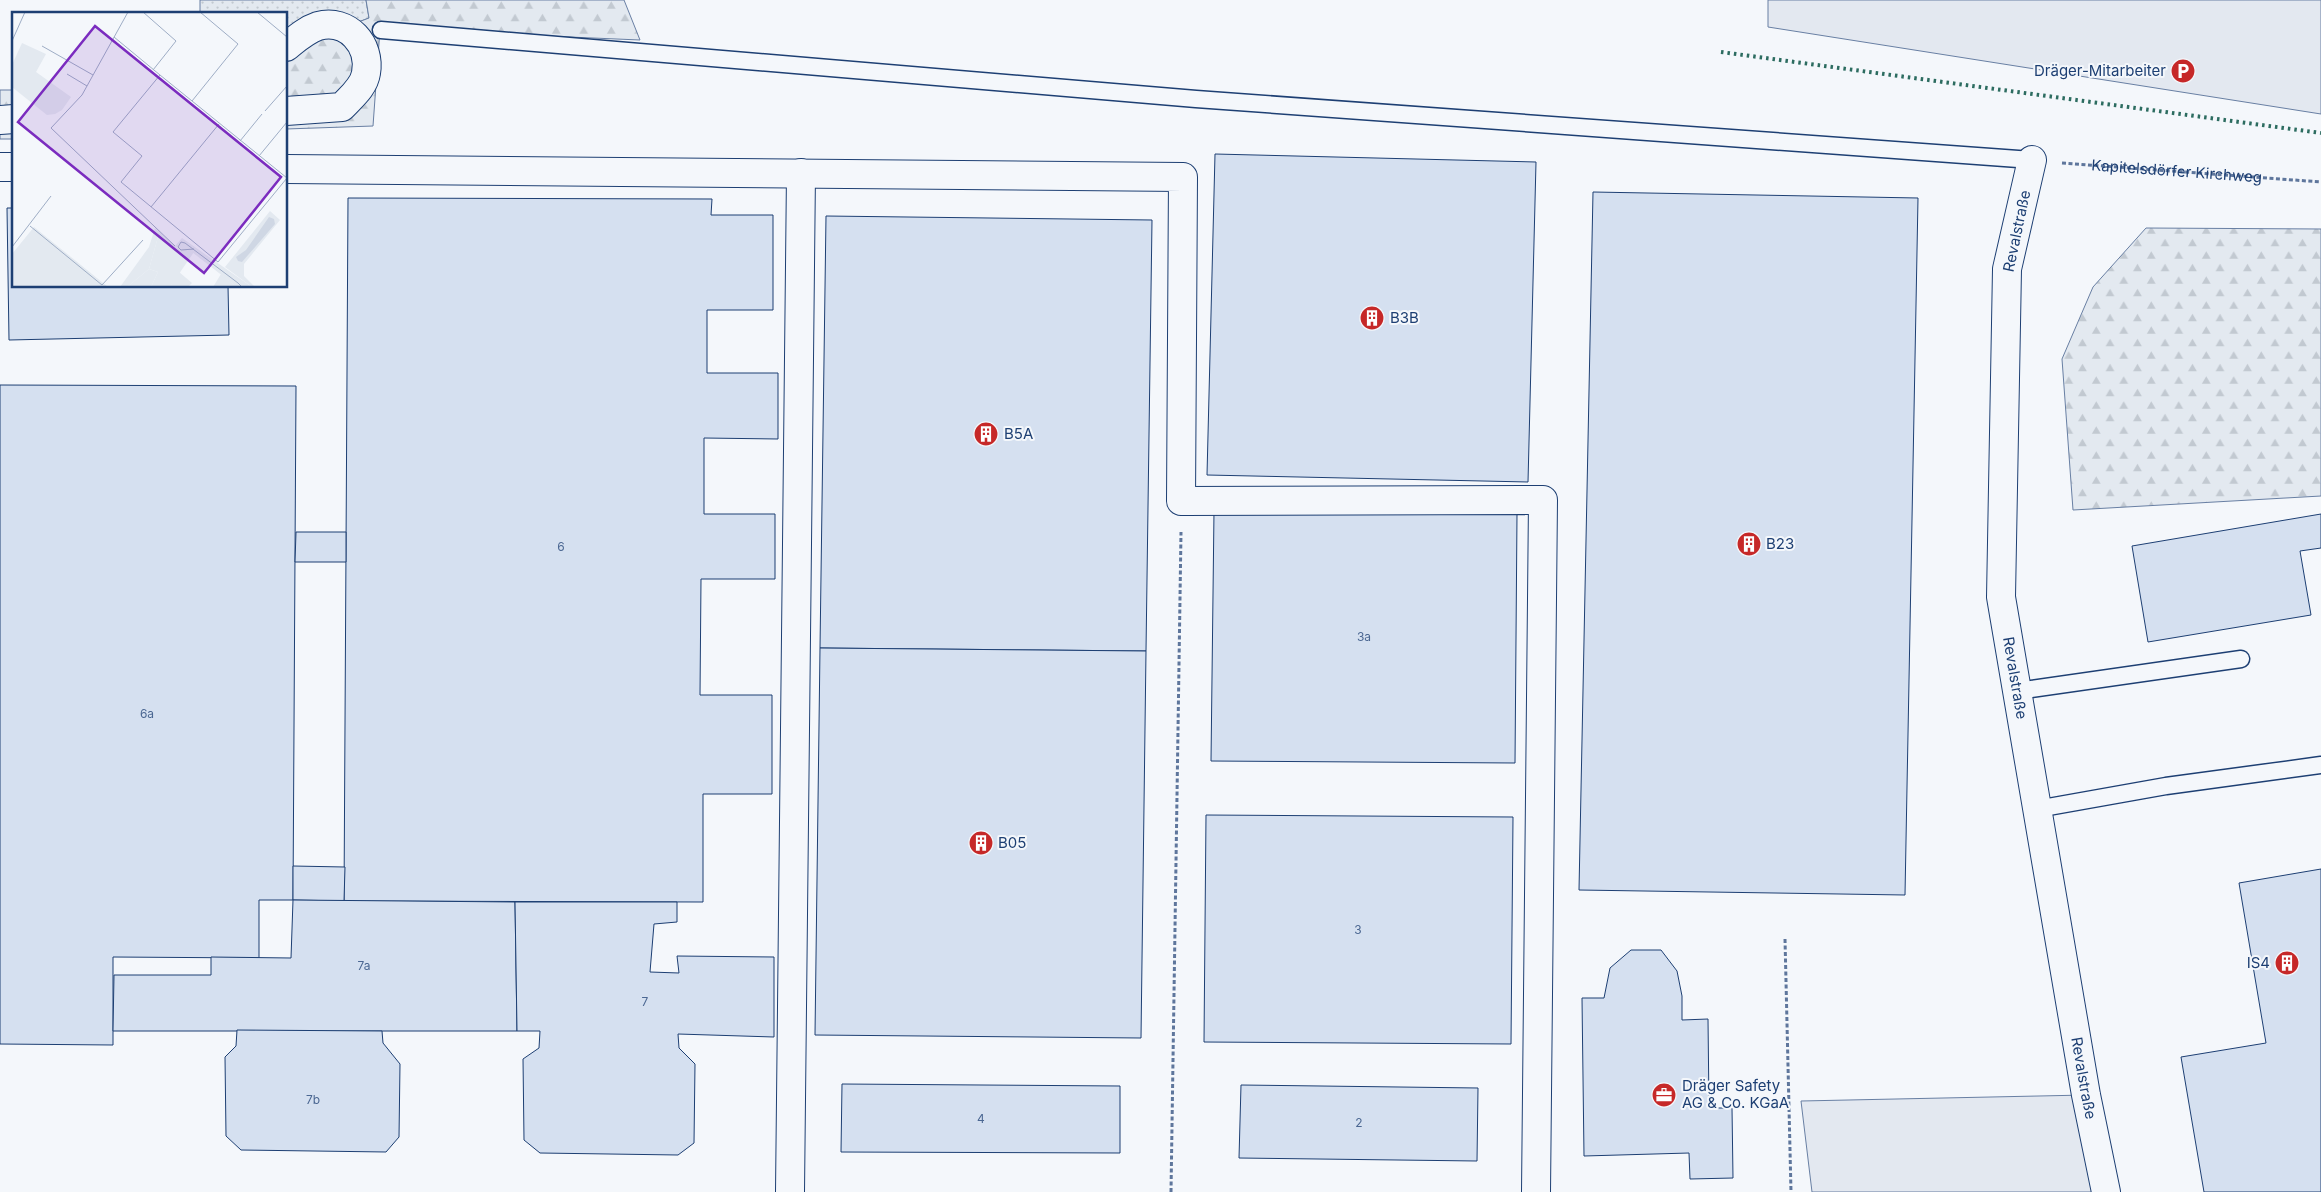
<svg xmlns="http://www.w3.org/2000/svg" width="2321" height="1192" font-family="Inter,sans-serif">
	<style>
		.grass { fill: url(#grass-dots); stroke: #687fa3 }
		.forest { fill: url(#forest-firs); stroke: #687fa3 }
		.parking { fill: #e3e8f0; stroke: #687fa3 }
		.building { fill: #d5e0f0; stroke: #1d3f73 }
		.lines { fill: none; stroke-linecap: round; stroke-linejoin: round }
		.service-casing { stroke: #1d3f73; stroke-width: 19 }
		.minor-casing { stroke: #1d3f73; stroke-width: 30 }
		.path { stroke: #5e769c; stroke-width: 3; stroke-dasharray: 4 2.5; stroke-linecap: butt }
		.service { stroke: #f4f7fb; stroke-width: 16 }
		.minor { stroke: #f4f7fb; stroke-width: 28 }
		.hedge { stroke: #2c6c60; stroke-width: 4; stroke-dasharray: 2.5 4; stroke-linecap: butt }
		.labels { text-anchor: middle; stroke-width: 4; stroke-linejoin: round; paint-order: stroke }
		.number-label { font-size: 12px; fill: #4b6792 }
		.poi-label { font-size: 15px; fill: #1d3f73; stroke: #f4f7fb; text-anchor: start }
		.street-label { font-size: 15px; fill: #1d3f73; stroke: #f4f7fb }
		.inset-road { fill: none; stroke: #9eadc5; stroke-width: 1 }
		.view { fill: #7b2cbf; fill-opacity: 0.15; stroke: #7b2cbf; stroke-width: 2.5 }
		.inset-edge { fill: none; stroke: #1d3f73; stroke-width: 2.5 }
	</style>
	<defs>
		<pattern id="grass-dots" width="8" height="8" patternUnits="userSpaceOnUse" patternTransform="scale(1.25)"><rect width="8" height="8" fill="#e3e9f0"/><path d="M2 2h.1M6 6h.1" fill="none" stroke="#c2c9d1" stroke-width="1.8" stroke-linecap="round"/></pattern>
		<pattern id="forest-firs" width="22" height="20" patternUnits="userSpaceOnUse" patternTransform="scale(1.25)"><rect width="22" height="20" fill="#e3e9f0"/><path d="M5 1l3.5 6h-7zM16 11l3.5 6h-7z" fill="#c2c9d1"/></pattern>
	</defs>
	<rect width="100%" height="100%" fill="#f4f7fb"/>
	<polygon class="grass" points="200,0 366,0 369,18 353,24 286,35 286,14 200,14"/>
	<g class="forest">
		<polygon points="366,0 624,0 640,40 380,29 373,126 286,129 286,35 353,24 369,18"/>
		<rect x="0" y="90" width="14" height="49"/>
		<polygon points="2146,228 2321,229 2321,496 2073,510 2062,359 2093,287"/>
	</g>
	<g class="parking">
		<polygon points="1768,0 2321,0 2321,114 1768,27"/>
		<polygon points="2086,1095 2106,1192 1812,1192 1801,1101"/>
	</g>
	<g class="building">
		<polygon points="1215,154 1536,162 1528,482 1207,475"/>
		<polygon points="1593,192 1918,198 1905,895 1579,890"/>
		<polygon points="348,198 712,199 711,215 773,215 773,310 707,310 707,373 778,373 778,439 704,438 704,514 775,514 775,579 701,579 700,695 772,695 772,794 703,794 703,902 344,901"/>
		<polygon points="7,208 14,208 14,286 228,286 229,335 9,340"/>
		<polygon points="826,216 1152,220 1146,651 820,648"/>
		<polygon points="0,385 296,386 293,900 259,900 259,958 113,957 113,1045 0,1044"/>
		<polygon points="1214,511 1517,514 1515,763 1211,761"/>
		<polygon points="2321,514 2321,548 2300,551 2311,615 2148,642 2132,546"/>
		<polygon points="296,532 346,532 346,562 295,562"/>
		<polygon points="820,648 1146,651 1141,1038 815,1035"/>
		<polygon points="1206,815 1513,817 1511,1044 1204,1042"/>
		<polygon points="293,866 345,867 344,901 293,900"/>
		<polygon points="2321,869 2321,1192 2204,1192 2181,1057 2266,1043 2239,883"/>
		<polygon points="293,900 515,902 517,1031 113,1031 114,975 211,975 211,957 291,958"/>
		<polygon points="515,902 677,902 677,922 654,924 650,972 679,973 677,956 774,957 774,1037 678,1034 679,1048 695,1064 694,1143 678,1155 540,1153 524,1140 523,1059 539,1048 540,1031 517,1031"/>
		<polygon points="1631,950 1661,950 1677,971 1682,996 1682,1020 1708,1019 1709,1108 1732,1108 1733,1178 1690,1179 1689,1153 1584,1156 1582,998 1604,998 1610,968"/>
		<polygon points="237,1030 382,1031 383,1043 400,1064 399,1137 386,1152 241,1150 226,1136 225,1057 236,1046"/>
		<polygon points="842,1084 1120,1086 1120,1153 841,1152"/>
		<polygon points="1241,1085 1478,1088 1477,1161 1239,1158"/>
	</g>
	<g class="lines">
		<defs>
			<g id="service">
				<polyline points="381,30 1196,99 2032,160"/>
				<polyline points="2017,691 2241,659"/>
				<polyline points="2037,809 2166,786 2321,765"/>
			</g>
			<g id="minor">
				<path d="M286,47C296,39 306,30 318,26C348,18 371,45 366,73C364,87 351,97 342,107L286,111"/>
				<polyline points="0,120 14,119"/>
				<path id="s2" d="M2032,160L2007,269L2001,597L2086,1095L2106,1192"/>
				<polyline points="0,167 14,167"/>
				<polyline points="286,169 1183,177 1181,501 1543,500 1536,1192"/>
				<polyline points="790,1192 801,173"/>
			</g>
		</defs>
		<use href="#service" class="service-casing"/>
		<use href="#minor" class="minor-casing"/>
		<g class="path">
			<path id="s1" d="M2062,163L2321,182"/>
			<polyline points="1785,939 1791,1192"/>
			<polyline points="1171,1192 1181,532"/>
		</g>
		<use href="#service" class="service"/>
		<use href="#minor" class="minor"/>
		<polyline class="hedge" points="1721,52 2321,133"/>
	</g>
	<defs>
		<symbol id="parking-disc" viewBox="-11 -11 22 22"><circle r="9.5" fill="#c62828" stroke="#f4f7fb"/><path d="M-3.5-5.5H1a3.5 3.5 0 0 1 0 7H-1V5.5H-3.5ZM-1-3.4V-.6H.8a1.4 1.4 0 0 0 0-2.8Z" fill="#fff"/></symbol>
		<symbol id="building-disc" viewBox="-11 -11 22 22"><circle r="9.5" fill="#c62828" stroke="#f4f7fb"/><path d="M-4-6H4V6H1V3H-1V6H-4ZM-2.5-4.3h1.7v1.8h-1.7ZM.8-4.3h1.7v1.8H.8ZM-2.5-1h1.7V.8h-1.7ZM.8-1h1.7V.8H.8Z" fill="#fff"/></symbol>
		<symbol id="office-disc" viewBox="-11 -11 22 22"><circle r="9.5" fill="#c62828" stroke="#f4f7fb"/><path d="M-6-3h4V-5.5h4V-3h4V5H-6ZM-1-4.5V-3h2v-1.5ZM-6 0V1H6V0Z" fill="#fff"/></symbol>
	</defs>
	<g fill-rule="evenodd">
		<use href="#parking-disc" x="2169" y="57" width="28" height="28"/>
		<use href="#building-disc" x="1358" y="304" width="28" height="28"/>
		<use href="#building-disc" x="972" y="420" width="28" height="28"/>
		<use href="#building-disc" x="1735" y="530" width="28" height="28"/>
		<use href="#building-disc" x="967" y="829" width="28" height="28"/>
		<use href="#building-disc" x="2273" y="949" width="28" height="28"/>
		<use href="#office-disc" x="1650" y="1081" width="28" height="28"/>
	</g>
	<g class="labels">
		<g class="number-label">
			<text x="561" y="551">6</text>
			<text x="1364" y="641">3a</text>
			<text x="147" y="718">6a</text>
			<text x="1358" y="934">3</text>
			<text x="364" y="970">7a</text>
			<text x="645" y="1006">7</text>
			<text x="313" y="1104">7b</text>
			<text x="981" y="1123">4</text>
			<text x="1359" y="1127">2</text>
		</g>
		<g class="poi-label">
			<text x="2166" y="76" text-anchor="end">Dräger-Mitarbeiter</text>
			<text x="1390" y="323">B3B</text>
			<text x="1004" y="439">B5A</text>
			<text x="1766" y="549">B23</text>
			<text x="998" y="848">B05</text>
			<text x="2270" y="968" text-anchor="end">IS4</text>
			<text x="1682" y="1091">Dräger Safety<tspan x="1682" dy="17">AG &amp; Co. KGaA</tspan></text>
		</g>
		<g class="street-label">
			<text dy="5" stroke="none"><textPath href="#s1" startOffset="115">Kapitelsdörfer Kirchweg</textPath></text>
			<text transform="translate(2017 231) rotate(-78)" y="5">Revalstraße</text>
			<text dy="5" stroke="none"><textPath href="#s2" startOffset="522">Revalstraße</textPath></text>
			<text dy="5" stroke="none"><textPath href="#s2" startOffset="928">Revalstraße</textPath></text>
		</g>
	</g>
	<g transform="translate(12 12)">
		<rect width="275" height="275" fill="#f4f7fb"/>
		<path d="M258,199L268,208L232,252V264L243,275H240L213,255ZM22,215L96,275H0V242ZM146,225L163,235L182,240L158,275H139L146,260L137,257ZM209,262L225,275H201Z" fill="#e3e9f0"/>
		<path d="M10,31L34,42L24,60L59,85L50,98L43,102L35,103L0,75V53ZM143,216L163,234L170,226L240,275H225L180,240L164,235L161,239L146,225L137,257L115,275H108L137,235ZM167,260L180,271L176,275H158Z" fill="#e3e9f0"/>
		<path d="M137,257L146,260L139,275H115Z" fill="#e3e9f0"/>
		<path d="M257,205L262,207L263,212L230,250L226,249L224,245L234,238Z" fill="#cfd7e4"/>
		<path class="inset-road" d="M116,0L70,83L39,116L163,234M131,0L164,29L141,58M245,0L275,25M102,25L148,63L101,120L130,144L109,170L206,250L275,166L148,63M0,29L13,0M30,34L81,63M55,62L75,74M180,89L226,32L188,0M253,99L275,74M228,129L250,102M247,144L275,110M139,195L207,112M18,214L90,273L131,228M0,235L39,184M182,237L169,238L166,235L169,230L173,231L226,271L230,275"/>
		<path class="view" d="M83,14L269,165L192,261L6,110Z"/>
		<rect width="275" height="275" class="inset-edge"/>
	</g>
</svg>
